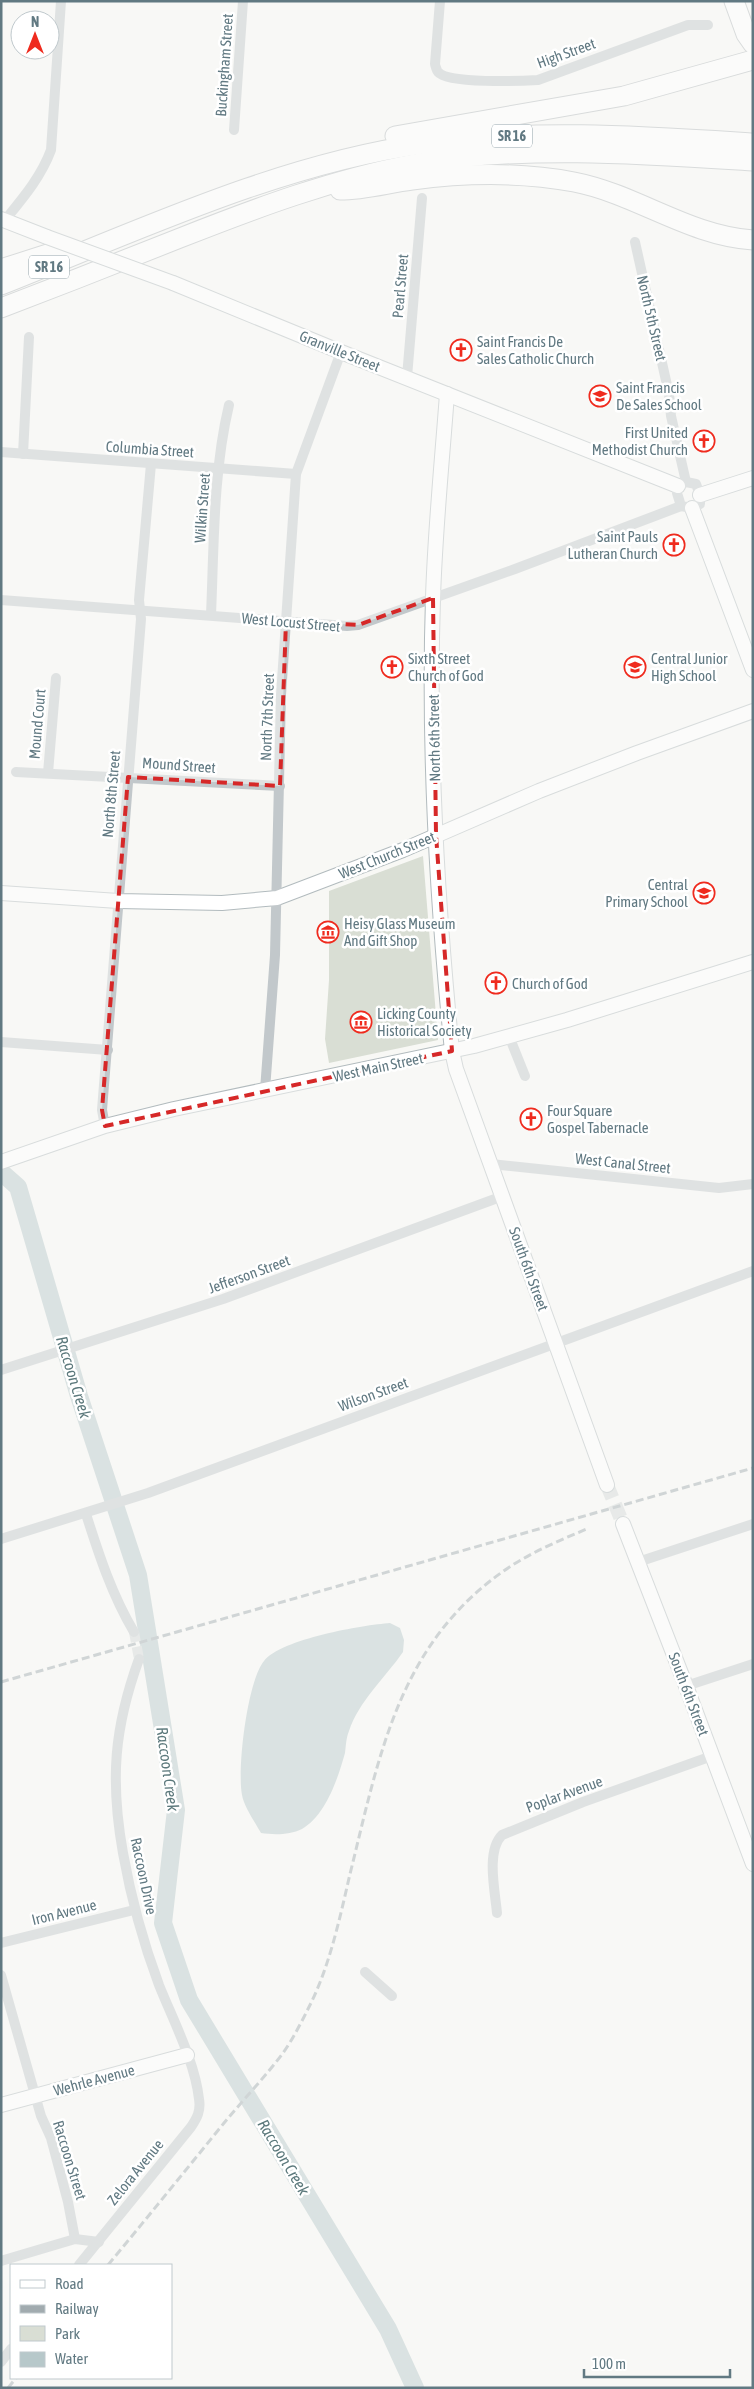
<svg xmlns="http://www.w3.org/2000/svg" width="754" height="2389" font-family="'Asap Condensed',sans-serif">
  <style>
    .green { fill: #d9ded4 }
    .water { fill: #b7c8ca }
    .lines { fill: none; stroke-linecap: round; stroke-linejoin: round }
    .river { stroke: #b7c8ca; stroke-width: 18 }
    .street-tunnel { stroke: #d2d8d8; stroke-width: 10; stroke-dasharray: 10 5; stroke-linecap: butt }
    .secondary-tunnel { stroke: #d2d8d8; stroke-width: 14; stroke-dasharray: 14 7; stroke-linecap: butt }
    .secondary-casing { stroke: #b2bbbe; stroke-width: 16 }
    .highway-casing { stroke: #b3b9bc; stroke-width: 21 }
    .street { stroke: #c2c8cb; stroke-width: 10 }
    .secondary { stroke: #fff; stroke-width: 14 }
    .highway { stroke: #fff; stroke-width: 19 }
    .rail { stroke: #a1abaf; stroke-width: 3; stroke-dasharray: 8 4; stroke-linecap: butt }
    .secondary-bridge-casing { stroke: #b2bbbe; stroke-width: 16; stroke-linecap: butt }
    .secondary-bridge { stroke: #fff; stroke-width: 14 }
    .marked { fill: none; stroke: #d62828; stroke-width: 4; stroke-dasharray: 10 6; stroke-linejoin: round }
    .labels { text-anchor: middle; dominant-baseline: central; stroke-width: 5; stroke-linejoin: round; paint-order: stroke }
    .shield { fill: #fff; stroke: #90a1a8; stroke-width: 1 }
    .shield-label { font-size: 14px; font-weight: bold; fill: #617982 }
    .street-label { font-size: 15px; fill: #617982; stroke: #fff }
    .poi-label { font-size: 15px; fill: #617982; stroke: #fff; text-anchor: start }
    .water-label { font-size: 16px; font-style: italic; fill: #5c797c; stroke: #fff }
  </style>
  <rect width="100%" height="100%" fill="#f8f8f5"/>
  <!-- green -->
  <path class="green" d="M 423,856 L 438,1040 L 329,1063 L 325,1039 L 329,980 L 329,891 Z"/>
  <!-- water -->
  <path class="water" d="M 390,1623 L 400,1628 L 404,1640 L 403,1652 C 385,1678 359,1701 349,1731 C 346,1738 346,1746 345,1753 C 338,1778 326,1815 302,1829 C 290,1835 274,1835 261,1833 C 255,1822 244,1807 242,1795 C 237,1769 247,1682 264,1661 C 281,1639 363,1625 390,1623 Z"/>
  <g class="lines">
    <!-- river -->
    <path class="river" d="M 1,1172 L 18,1187 L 79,1396 L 138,1575 L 176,1810 L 163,1923 L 189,2000 L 388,2329 L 415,2388"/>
    <!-- street-tunnel -->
    <path class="street-tunnel" d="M 134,1632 L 139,1659"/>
    <!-- secondary-tunnel -->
    <path class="secondary-tunnel" d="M 607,1485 L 623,1524"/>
    <!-- secondary casing -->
    <g class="secondary-casing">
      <g id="secondary">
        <path d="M 1,219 L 47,237"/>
        <path d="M 173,283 L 341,352 L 678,486"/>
        <path d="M 447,394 C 442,462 435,530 433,598 C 428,748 437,902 452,1051 L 456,1069 L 607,1485"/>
        <path d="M 700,495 L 753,478"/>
        <path d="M 692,508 L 753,670"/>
        <path d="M 1,893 L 118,901 L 222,903 L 277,898 L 403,850 L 539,791 L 637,753 L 753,711"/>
        <path d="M 1,1162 L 105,1126 L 174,1109 L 474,1046 L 567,1020 L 753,962"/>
        <path d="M 623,1524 L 686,1686 L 753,1864"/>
        <path d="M 1,2105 L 187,2055"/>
      </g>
    </g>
    <!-- highway casing -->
    <g class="highway-casing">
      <g id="highway">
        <path d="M 734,1 L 746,34 L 753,44"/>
        <path d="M 395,136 L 624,96 L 753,60"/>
        <path d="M 340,190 C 365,190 388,183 412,180 C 465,173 521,172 574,182 C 636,194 689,236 753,240"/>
        <path d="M 1,269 L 60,250"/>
        <path d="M 1,285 C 135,232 279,164 422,144 C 532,128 643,136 753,143"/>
        <path d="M 1,308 C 61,285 120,262 180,238 C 256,208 333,179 414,164 C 520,145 645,154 753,161"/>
      </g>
    </g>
    <!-- street -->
    <g class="street">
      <path d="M 440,1 L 435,64 C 435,65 437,71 438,72 C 448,84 521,81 538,80 L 688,25 L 708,25"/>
      <path d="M 234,130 L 243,1"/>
      <path d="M 5,220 C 23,198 41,177 51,150 L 61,1"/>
      <path d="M 635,242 L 669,394 L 671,416 L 686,482"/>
      <path d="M 407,377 L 422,198"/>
      <path d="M 1,452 L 296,474"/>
      <path d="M 23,454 L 29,337"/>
      <path d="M 686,482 L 696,484 L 700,495 L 700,504 L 692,508 L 681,506 L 677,493 L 678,486 Z"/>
      <path d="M 1,600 L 347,626 L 358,625 L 515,569 L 681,506"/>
      <path d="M 211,615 C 214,546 213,472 229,405"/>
      <path d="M 16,772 L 280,786"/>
      <path d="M 48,773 L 56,678"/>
      <path d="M 509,1036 L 525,1076"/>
      <path d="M 1,1042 L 108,1050"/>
      <path d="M 265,1090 L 275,955 L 281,695 L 296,474 L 341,352"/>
      <path d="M 105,1126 L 102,1110 L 141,619 L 139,600 L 151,464"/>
      <path d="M 491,1164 L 719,1188 L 753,1184"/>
      <path d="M 1,1370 L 223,1299 L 503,1196"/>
      <path d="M 86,1514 C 99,1555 112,1595 134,1632"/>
      <path d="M 1,1539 L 148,1493 L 753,1271"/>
      <path d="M 638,1562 L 753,1524"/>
      <path d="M 686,1686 L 753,1664"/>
      <path d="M 497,1913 C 495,1891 486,1851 502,1835 L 583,1802 L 712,1756"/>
      <path d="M 1,1943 L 134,1910"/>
      <path d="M 365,1972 L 392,1996"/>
      <path d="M 1,1975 L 41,2116 L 51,2138 L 68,2202 L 75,2239"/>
      <path d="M 1,2261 L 75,2239 L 99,2242"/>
      <path d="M 79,2265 L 191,2127 C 197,2118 201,2111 199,2099 C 195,2062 173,2020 159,1985 C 143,1942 131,1898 123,1853 C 110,1780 114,1728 139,1659"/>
      <path d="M 1,2362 L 11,2349"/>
    </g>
    <!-- secondary -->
    <use href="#secondary" class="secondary"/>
    <!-- highway -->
    <use href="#highway" class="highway"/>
    <!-- rail -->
    <g class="rail">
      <path d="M 1,1682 L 753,1468"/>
      <path d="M 108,2265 C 147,2218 185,2171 224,2123 C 243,2100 265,2077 283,2053 C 293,2039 302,2021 310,2005 C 330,1965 340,1917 350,1874 C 380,1753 399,1640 511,1566 C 536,1550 563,1539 589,1528"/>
      <path d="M 8,2388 L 16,2378"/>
    </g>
    <!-- secondary-bridge casing -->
    <g class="secondary-bridge-casing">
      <path id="secondary-bridge" d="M 47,237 L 173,283"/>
    </g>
    <!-- secondary-bridge -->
    <use href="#secondary-bridge" class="secondary-bridge"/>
  </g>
  <!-- marked area -->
  <path d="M0 0H754V2389H0ZM 433,598 L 436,835 L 452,1051 L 105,1126 L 102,1110 L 128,777 L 280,786 L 286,621 L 358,625 Z" fill="#f8f8f5" fill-opacity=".55" fill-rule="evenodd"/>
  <path class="marked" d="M 433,598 L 436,835 L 452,1051 L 105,1126 L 102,1110 L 128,777 L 280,786 L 286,621 L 358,625 Z"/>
  <!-- icons -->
  <defs>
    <g id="church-ring" transform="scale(1.125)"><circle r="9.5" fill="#fff" stroke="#ef2b1e" stroke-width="1.5"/><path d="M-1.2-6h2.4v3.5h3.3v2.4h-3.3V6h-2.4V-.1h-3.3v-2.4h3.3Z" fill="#ef2b1e"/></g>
    <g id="school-ring" transform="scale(1.125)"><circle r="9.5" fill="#fff" stroke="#ef2b1e" stroke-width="1.5"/><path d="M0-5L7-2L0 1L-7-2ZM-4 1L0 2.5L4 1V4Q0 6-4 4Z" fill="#ef2b1e"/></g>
    <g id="museum-ring" transform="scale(1.125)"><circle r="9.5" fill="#fff" stroke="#ef2b1e" stroke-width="1.5"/><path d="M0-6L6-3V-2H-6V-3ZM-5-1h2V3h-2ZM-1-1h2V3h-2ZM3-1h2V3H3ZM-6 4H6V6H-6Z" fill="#ef2b1e"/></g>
  </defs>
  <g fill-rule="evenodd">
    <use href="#church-ring" x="461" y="350"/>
    <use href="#school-ring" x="600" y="396"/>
    <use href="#church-ring" x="704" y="441"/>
    <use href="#church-ring" x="674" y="545"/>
    <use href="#church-ring" x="392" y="667"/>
    <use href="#school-ring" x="635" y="667"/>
    <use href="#school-ring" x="704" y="893"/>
    <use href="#museum-ring" x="328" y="932"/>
    <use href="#church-ring" x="496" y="983"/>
    <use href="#museum-ring" x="361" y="1022"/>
    <use href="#church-ring" x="531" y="1119"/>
  </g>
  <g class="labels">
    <!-- shield labels -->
    <g class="shield">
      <rect x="492" y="124.5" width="40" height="23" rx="4"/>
      <rect x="29" y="255.5" width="40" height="23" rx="4"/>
    </g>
    <g class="shield-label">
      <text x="512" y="136">SR 16</text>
      <text x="49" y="267">SR 16</text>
    </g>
    <!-- street labels -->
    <g class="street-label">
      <text transform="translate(566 53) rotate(-20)">High Street</text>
      <text transform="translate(224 65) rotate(-86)">Buckingham Street</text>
      <text transform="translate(400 286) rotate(-85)">Pearl Street</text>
      <text transform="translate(652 318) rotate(77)">North 5th Street</text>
      <text transform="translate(340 351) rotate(22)">Granville Street</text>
      <text transform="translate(150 449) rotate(4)">Columbia Street</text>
      <text transform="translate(202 508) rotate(-86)">Wilkin Street</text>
      <text transform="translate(291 622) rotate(5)">West Locust Street</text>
      <text transform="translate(267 717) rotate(-88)">North 7th Street</text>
      <text transform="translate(37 724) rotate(-85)">Mound Court</text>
      <text transform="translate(434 738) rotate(-91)">North 6th Street</text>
      <text transform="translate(179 765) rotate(4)">Mound Street</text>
      <text transform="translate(111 794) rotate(-85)">North 8th Street</text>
      <text transform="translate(387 855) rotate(-22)">West Church Street</text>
      <text transform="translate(378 1067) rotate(-12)">West Main Street</text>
      <text transform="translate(623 1163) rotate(6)">West Canal Street</text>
      <text transform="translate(529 1269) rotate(70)">South 6th Street</text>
      <text transform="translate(249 1274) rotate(-20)">Jefferson Street</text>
      <text transform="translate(373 1394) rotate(-20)">Wilson Street</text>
      <text transform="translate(689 1694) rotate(69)">South 6th Street</text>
      <text transform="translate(564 1794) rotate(-20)">Poplar Avenue</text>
      <text transform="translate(144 1876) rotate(78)">Raccoon Drive</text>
      <text transform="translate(64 1912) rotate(-14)">Iron Avenue</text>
      <text transform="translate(94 2080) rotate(-15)">Wehrle Avenue</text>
      <text transform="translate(70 2160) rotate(73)">Raccoon Street</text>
      <text transform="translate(135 2172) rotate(-51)">Zelora Avenue</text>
    </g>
    <!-- poi labels -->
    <g class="poi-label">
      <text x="477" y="341">Saint Francis De<tspan x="477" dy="17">Sales Catholic Church</tspan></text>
      <text x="616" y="387">Saint Francis<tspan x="616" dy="17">De Sales School</tspan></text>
      <text x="688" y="432" text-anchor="end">First United<tspan x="688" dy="17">Methodist Church</tspan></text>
      <text x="658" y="536" text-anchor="end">Saint Pauls<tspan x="658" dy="17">Lutheran Church</tspan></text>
      <text x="408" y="658">Sixth Street<tspan x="408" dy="17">Church of God</tspan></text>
      <text x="651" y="658">Central Junior<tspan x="651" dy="17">High School</tspan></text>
      <text x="688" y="884" text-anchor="end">Central<tspan x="688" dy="17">Primary School</tspan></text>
      <text x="344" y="923">Heisy Glass Museum<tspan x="344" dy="17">And Gift Shop</tspan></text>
      <text x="512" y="983">Church of God</text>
      <text x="377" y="1013">Licking County<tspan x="377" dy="17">Historical Society</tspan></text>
      <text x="547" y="1110">Four Square<tspan x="547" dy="17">Gospel Tabernacle</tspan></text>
    </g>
    <!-- water labels -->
    <g class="water-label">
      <text transform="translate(74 1377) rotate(73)">Raccoon Creek</text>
      <text transform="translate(168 1769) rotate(82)">Raccoon Creek</text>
      <text transform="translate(284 2157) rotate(59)">Raccoon Creek</text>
    </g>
  </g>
  <!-- border -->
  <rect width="754" height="2389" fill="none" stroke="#617982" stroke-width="5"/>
  <!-- legend -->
  <rect x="10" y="2264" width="162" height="115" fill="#ffffff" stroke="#c0c9cd"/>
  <rect x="20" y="2280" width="25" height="8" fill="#ffffff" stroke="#c0c9cd"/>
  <text x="55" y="2289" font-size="15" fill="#617982">Road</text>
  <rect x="20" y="2305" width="25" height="8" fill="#a1abaf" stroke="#c0c9cd"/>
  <text x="55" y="2314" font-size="15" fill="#617982">Railway</text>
  <rect x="20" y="2326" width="25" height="15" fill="#d9ded4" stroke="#c0c9cd"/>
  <text x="55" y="2339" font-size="15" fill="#617982">Park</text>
  <rect x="20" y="2352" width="25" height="15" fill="#b7c8ca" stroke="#c0c9cd"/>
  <text x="55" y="2364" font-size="15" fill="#617982">Water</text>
  <!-- north arrow -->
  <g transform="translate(35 35)"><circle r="24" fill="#ffffff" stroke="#c0c9cd"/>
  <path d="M0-4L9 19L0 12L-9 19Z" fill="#ef2b1e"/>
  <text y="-8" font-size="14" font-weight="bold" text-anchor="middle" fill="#617982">N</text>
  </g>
  <!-- scale -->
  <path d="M584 2369v8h146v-8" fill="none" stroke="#617982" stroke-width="2.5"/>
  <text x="592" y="2369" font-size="15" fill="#617982" stroke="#ffffff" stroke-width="4" paint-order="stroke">100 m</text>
</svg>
